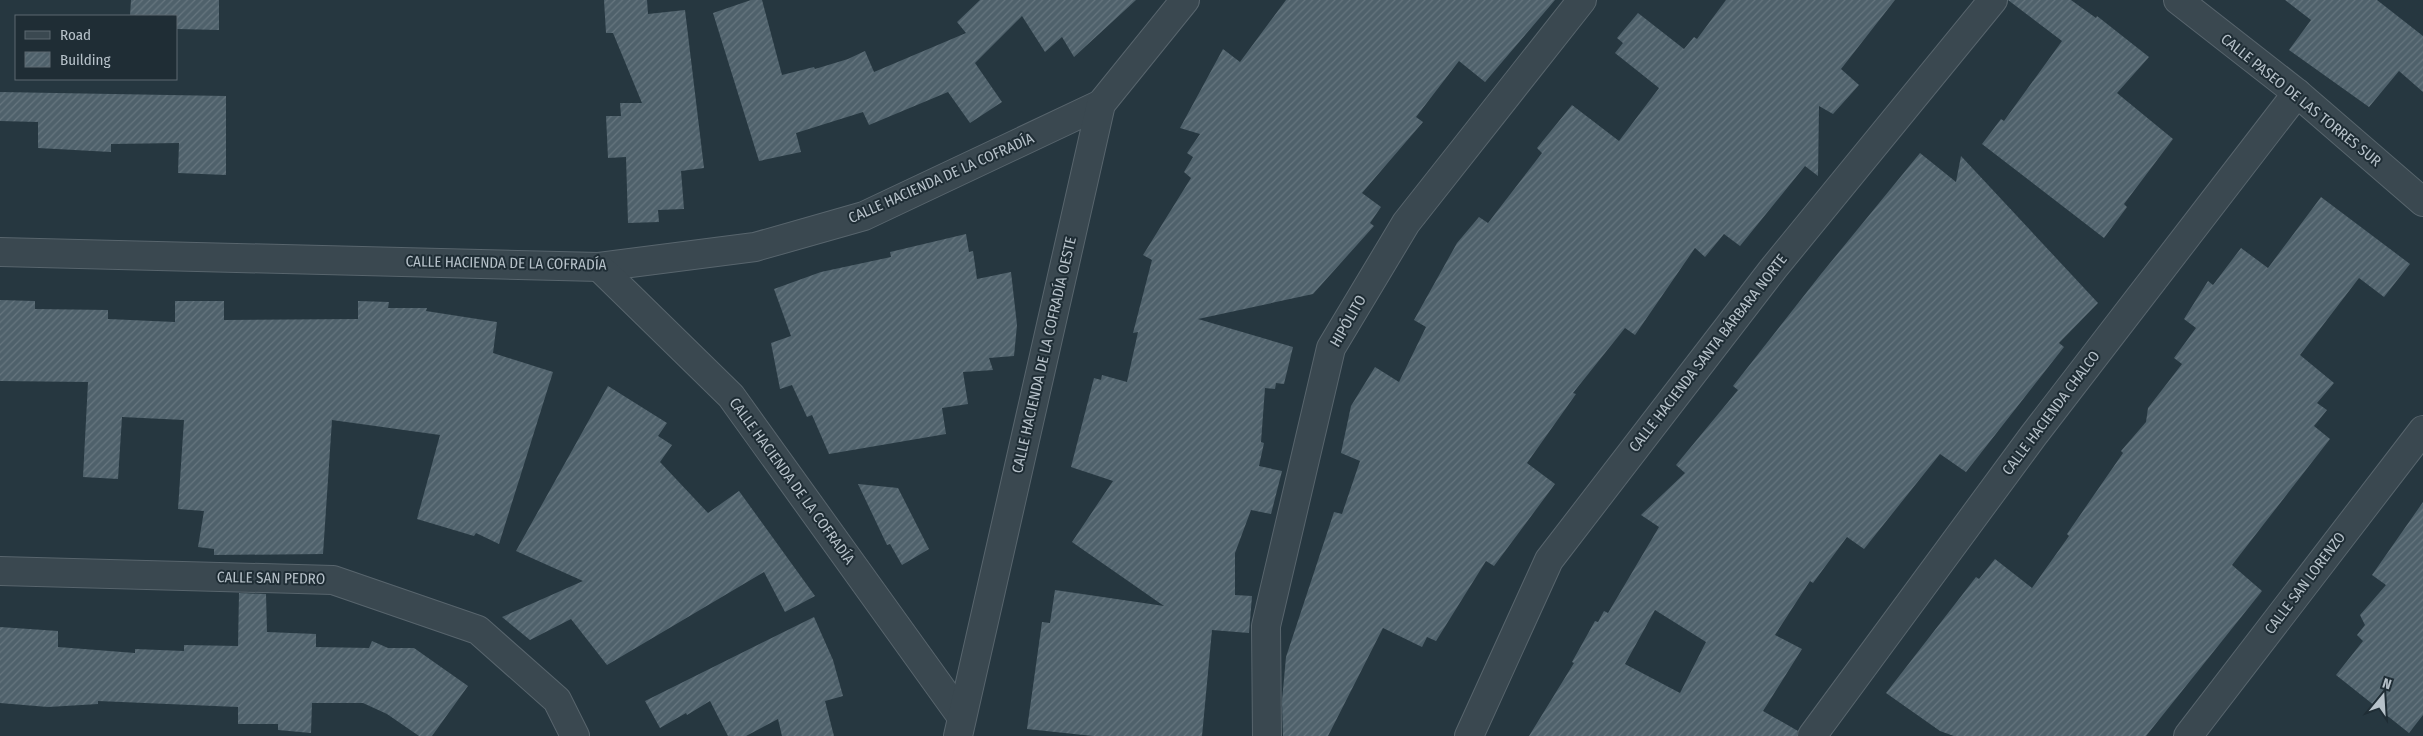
<svg xmlns="http://www.w3.org/2000/svg" width="2423" height="736" font-family="'Fira Sans Condensed',sans-serif">
  <style>
    .building { fill: url(#building-hatch); fill-rule: evenodd }
    .lines { fill: none; stroke-linecap: round; stroke-linejoin: round }
    .minor-casing { stroke: #58656d; stroke-width: 30 }
    .minor { stroke: #3a4850; stroke-width: 28 }
    .labels { text-anchor: middle; dominant-baseline: central; stroke-width: 4; stroke-linejoin: round; paint-order: stroke }
    .street-label { font-size: 15px; fill: #b7c2ca; stroke: #1f2d35 }
  </style>
  <defs>
    <pattern id="building-hatch" width="6" height="6" patternUnits="userSpaceOnUse" patternTransform="scale(1.25)"><rect width="6" height="6" fill="#4f616b"/><path d="M-1 1l2-2M0 6l6-6M5 7l2-2" fill="none" stroke="#66767f"/></pattern>
  </defs>
  <rect width="100%" height="100%" fill="#263740"/>
  <!-- building -->
  <g class="building">
    <path d="M 131,0 L 219,0 L 219,30 L 176,29 L 176,16 L 130,16 Z"/>
    <path d="M 604,0 L 647,0 L 648,14 L 685,10 L 704,168 L 681,171 L 684,209 L 658,210 L 659,222 L 628,223 L 626,157 L 608,158 L 606,116 L 621,116 L 620,103 L 642,103 L 613,33 L 606,33 Z"/>
    <path d="M 751,0 L 762,0 L 782,75 L 814,67 L 815,69 L 848,59 L 865,51 L 874,72 L 966,33 L 957,22 L 980,0 L 1136,0 L 1074,57 L 1062,37 L 1045,52 L 1022,16 L 975,63 L 1002,102 L 970,123 L 948,92 L 869,125 L 863,112 L 796,133 L 801,152 L 759,161 L 713,13 Z"/>
    <path d="M 1286,0 L 1555,0 L 1485,82 L 1459,61 L 1416,117 L 1423,122 L 1362,193 L 1381,207 L 1370,223 L 1374,226 L 1313,294 L 1198,319 L 1293,347 L 1284,384 L 1276,383 L 1275,389 L 1265,388 L 1261,442 L 1264,443 L 1259,466 L 1282,471 L 1271,514 L 1251,510 L 1235,553 L 1235,595 L 1252,596 L 1249,633 L 1212,630 L 1202,736 L 1093,736 L 1027,729 L 1042,622 L 1050,623 L 1055,590 L 1164,606 L 1072,542 L 1113,481 L 1071,467 L 1094,378 L 1101,380 L 1102,375 L 1127,382 L 1138,332 L 1133,333 L 1152,260 L 1143,255 L 1191,178 L 1184,172 L 1193,157 L 1187,153 L 1200,134 L 1180,128 L 1223,49 L 1240,62 Z"/>
    <path d="M 1726,0 L 1895,0 L 1841,69 L 1859,85 L 1833,114 L 1819,106 L 1818,176 L 1805,166 L 1740,246 L 1724,234 L 1705,257 L 1695,248 L 1635,335 L 1625,328 L 1573,393 L 1576,394 L 1527,463 L 1555,484 L 1494,566 L 1486,561 L 1436,641 L 1427,637 L 1422,647 L 1383,628 L 1328,736 L 1283,736 L 1282,701 L 1286,657 L 1334,512 L 1342,514 L 1360,461 L 1341,453 L 1351,406 L 1375,367 L 1399,382 L 1426,327 L 1414,320 L 1457,243 L 1479,217 L 1488,223 L 1542,153 L 1537,148 L 1572,105 L 1619,141 L 1659,88 L 1615,53 L 1623,43 L 1617,38 L 1638,13 L 1684,49 L 1694,37 L 1697,39 Z"/>
    <path d="M 2008,0 L 2071,0 L 2096,18 L 2097,16 L 2149,57 L 2117,93 L 2173,139 L 2124,204 L 2127,207 L 2104,238 L 1982,144 L 2001,119 L 2004,121 L 2062,41 Z"/>
    <path d="M 2285,0 L 2377,0 L 2423,36 L 2423,92 L 2399,71 L 2369,107 L 2289,50 L 2311,20 Z"/>
    <path d="M 0,92 L 226,96 L 226,175 L 178,173 L 179,143 L 111,144 L 111,152 L 38,148 L 38,115 L 38,122 L 0,121 Z"/>
    <path d="M 1920,153 L 1956,182 L 1961,156 L 2098,303 L 2059,343 L 2064,347 L 1966,472 L 1940,454 L 1864,549 L 1847,537 L 1813,583 L 1810,581 L 1775,635 L 1802,649 L 1763,711 L 1798,731 L 1797,736 L 1529,736 L 1574,663 L 1572,662 L 1595,621 L 1598,622 L 1604,611 L 1608,613 L 1659,527 L 1641,515 L 1685,473 L 1676,465 L 1738,390 L 1733,386 L 1821,274 ZM 1655,610 L 1706,642 L 1680,693 L 1625,664 Z"/>
    <path d="M 2321,197 L 2410,264 L 2384,297 L 2359,278 L 2300,355 L 2334,383 L 2317,403 L 2327,410 L 2314,426 L 2330,439 L 2232,565 L 2262,591 L 2146,736 L 1954,736 L 1940,731 L 1886,693 L 1976,577 L 1979,579 L 1995,559 L 2032,588 L 2069,536 L 2067,534 L 2123,453 L 2121,451 L 2146,422 L 2148,408 L 2182,364 L 2174,358 L 2196,328 L 2184,319 L 2208,281 L 2213,285 L 2241,248 L 2268,268 Z"/>
    <path d="M 966,234 L 969,252 L 973,251 L 977,279 L 1011,272 L 1017,325 L 1014,356 L 989,358 L 993,370 L 963,372 L 968,404 L 942,408 L 946,434 L 829,454 L 812,415 L 807,417 L 792,385 L 780,389 L 771,343 L 791,336 L 774,289 L 821,272 L 891,257 L 890,252 Z"/>
    <path d="M 0,300 L 35,301 L 35,309 L 108,310 L 108,319 L 175,322 L 175,301 L 224,301 L 224,320 L 358,319 L 358,301 L 389,302 L 388,308 L 427,308 L 426,311 L 497,322 L 493,353 L 553,372 L 499,544 L 476,533 L 474,536 L 417,519 L 440,435 L 332,420 L 323,554 L 214,555 L 214,549 L 198,547 L 204,511 L 178,509 L 184,420 L 122,417 L 118,479 L 83,477 L 88,382 L 0,381 Z"/>
    <path d="M 608,386 L 667,423 L 658,436 L 672,445 L 660,462 L 708,513 L 739,491 L 815,596 L 785,612 L 764,572 L 607,665 L 571,619 L 530,640 L 502,617 L 583,581 L 516,551 Z"/>
    <path d="M 858,484 L 898,488 L 929,549 L 902,565 L 890,544 L 887,545 Z"/>
    <path d="M 2423,502 L 2423,715 L 2409,733 L 2336,675 L 2363,641 L 2357,635 L 2365,625 L 2360,615 L 2386,585 L 2372,575 Z"/>
    <path d="M 239,593 L 266,594 L 267,632 L 316,634 L 316,647 L 369,648 L 372,641 L 388,648 L 414,648 L 468,686 L 432,736 L 419,736 L 387,714 L 363,703 L 312,703 L 311,733 L 278,730 L 278,724 L 238,724 L 238,707 L 98,701 L 98,704 L 48,707 L 0,703 L 0,627 L 58,631 L 58,647 L 135,653 L 135,649 L 184,651 L 184,645 L 238,646 Z"/>
    <path d="M 814,617 L 833,660 L 843,696 L 825,701 L 834,736 L 782,736 L 778,719 L 746,736 L 728,736 L 710,701 L 687,715 L 686,713 L 660,728 L 645,701 Z"/>
  </g>
  <g class="lines">
    <!-- minor casing -->
    <g class="minor-casing">
      <g id="minor">
        <path d="M 2178,0 L 2297,93 L 2423,202"/>
        <path d="M 0,252 L 599,267 L 755,247 L 864,216 L 1101,104"/>
        <path d="M 599,267 L 731,396 L 961,716"/>
        <path d="M 0,571 L 333,580 L 478,630 L 557,700 L 575,736"/>
        <path d="M 958,736 L 1101,104 L 1185,0"/>
        <path d="M 1267,736 L 1266,626 L 1331,348 L 1406,223 L 1582,0"/>
        <path d="M 1469,736 L 1549,560 L 1773,269 L 1993,0"/>
        <path d="M 1812,736 L 2033,436 L 2297,93"/>
        <path d="M 2188,736 L 2423,430"/>
      </g>
    </g>
    <!-- minor -->
    <use href="#minor" class="minor"/>
  </g>
  <g class="labels">
    <!-- street labels -->
    <g class="street-label">
      <text transform="translate(2301 100) rotate(39)">CALLE PASEO DE LAS TORRES SUR</text>
      <text transform="translate(941 178) rotate(-24)">CALLE HACIENDA DE LA COFRADÍA</text>
      <text transform="translate(506 263) rotate(1)">CALLE HACIENDA DE LA COFRADÍA</text>
      <text transform="translate(1348 321) rotate(-60)">HIPÓLITO</text>
      <text transform="translate(1708 353) rotate(-52)">CALLE HACIENDA SANTA BÁRBARA NORTE</text>
      <text transform="translate(1044 355) rotate(-77)">CALLE HACIENDA DE LA COFRADÍA OESTE</text>
      <text transform="translate(2051 413) rotate(-53)">CALLE HACIENDA CHALCO</text>
      <text transform="translate(792 481) rotate(54)">CALLE HACIENDA DE LA COFRADÍA</text>
      <text transform="translate(271 578) rotate(1)">CALLE SAN PEDRO</text>
      <text transform="translate(2305 583) rotate(-53)">CALLE SAN LORENZO</text>
    </g>
  </g>
  <!-- legend -->
  <rect x="15" y="15" width="162" height="65" fill="#1f2d35" stroke="#5c6971"/>
  <rect x="25" y="31" width="25" height="8" fill="#3a4850" stroke="#5c6971"/>
  <text x="60" y="40" font-size="15" fill="#b7c2ca">Road</text>
  <rect x="25" y="52" width="25" height="15" fill="url(#building-hatch)" stroke="#5c6971"/>
  <text x="60" y="65" font-size="15" fill="#b7c2ca">Building</text>
  <!-- north arrow -->
  <g transform="translate(2383 696) rotate(18)" stroke="#1f2d35" stroke-width="4" paint-order="stroke">
  <path d="M0-4L9 19L0 12L-9 19Z" fill="#b7c2ca"/>
  <text y="-8" font-size="14" font-weight="bold" text-anchor="middle" fill="#b7c2ca">N</text>
  </g>
</svg>
